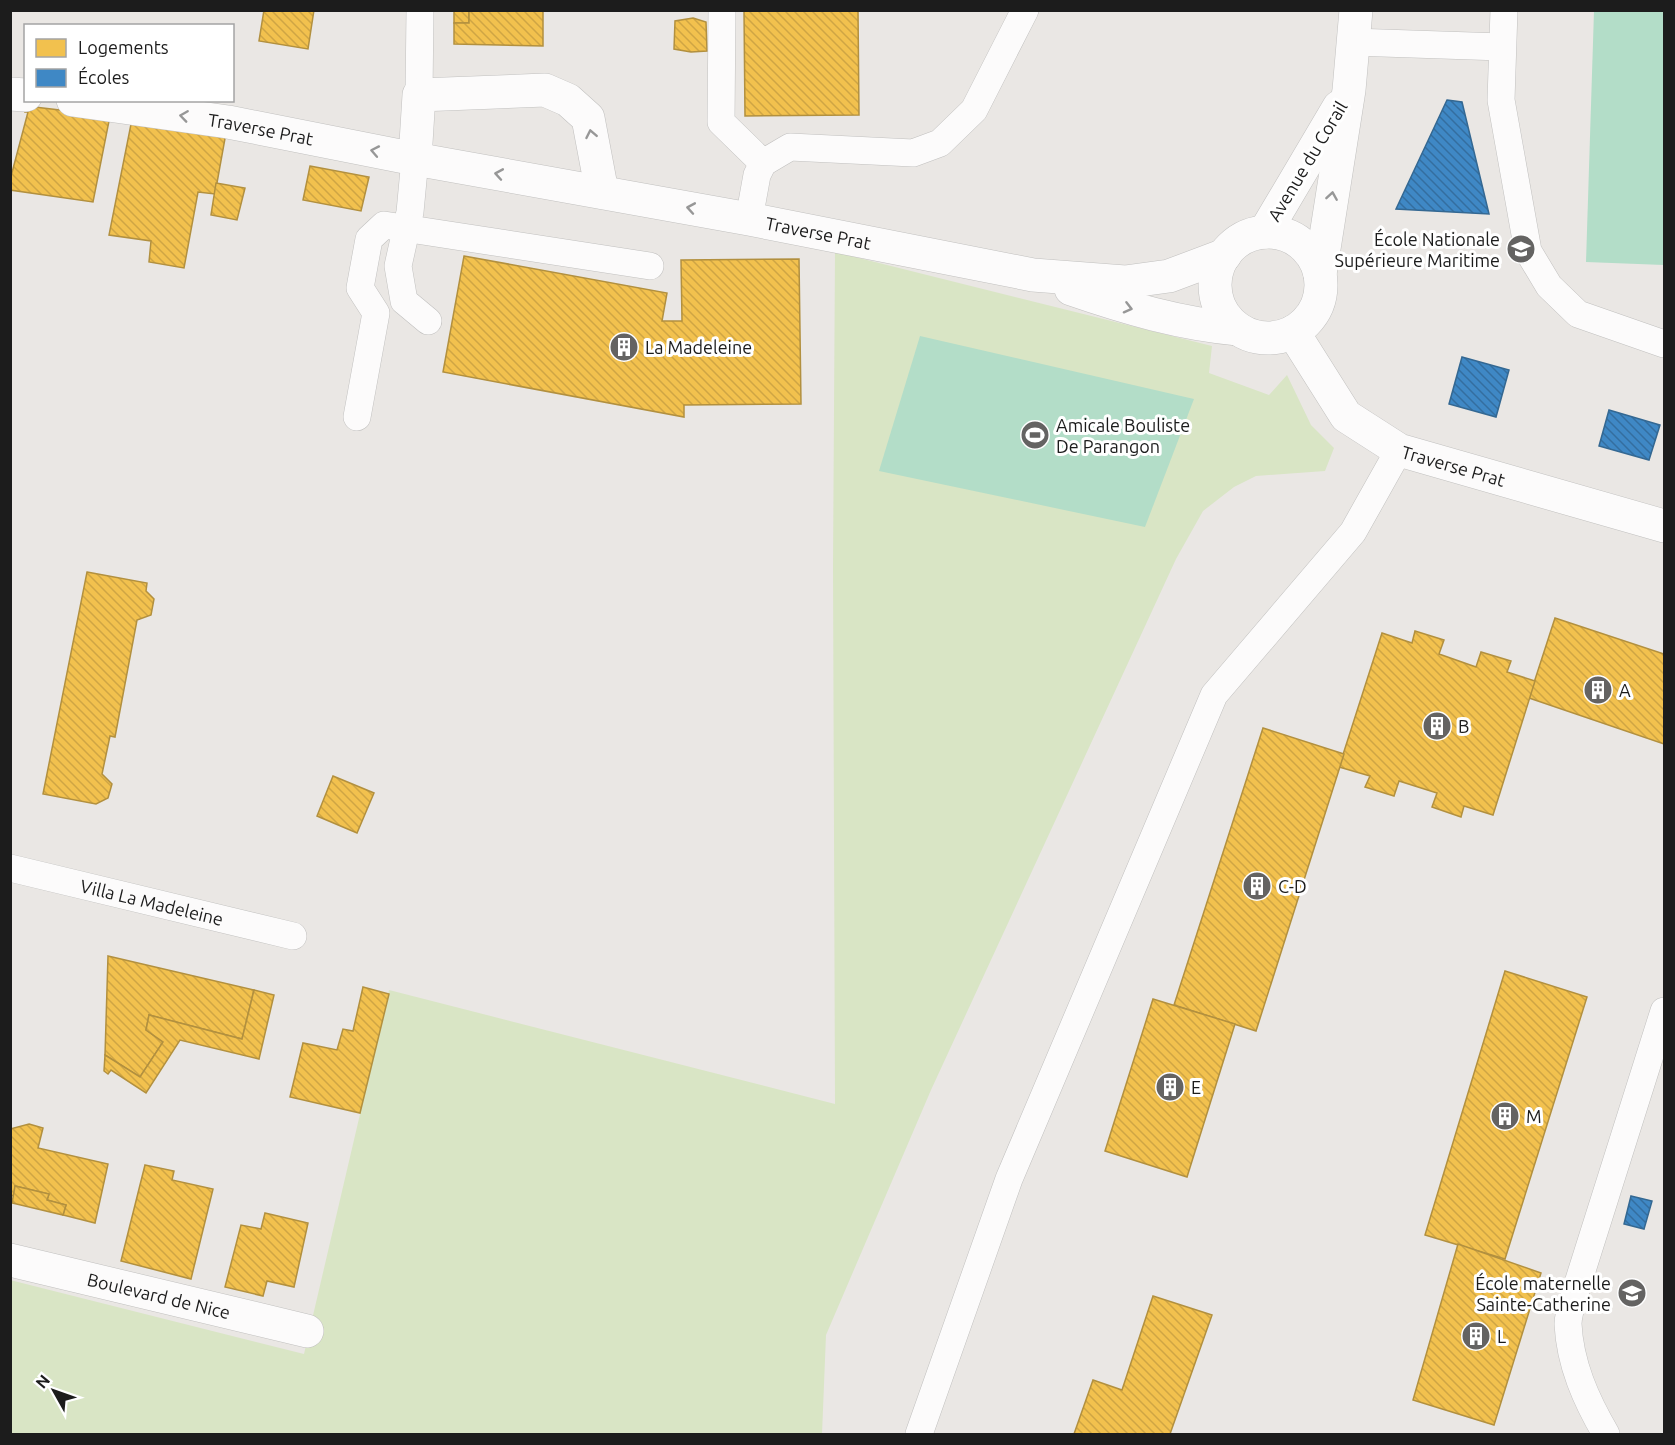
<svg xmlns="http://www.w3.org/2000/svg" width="1675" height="1445" font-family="Ubuntu,sans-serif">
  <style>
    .grass { fill: #d9e5c5 }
    .pitch { fill: #b3ddc8 }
    .homes { fill: url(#homes-back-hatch); stroke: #b2903f; stroke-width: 1.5 }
    .schools { fill: url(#schools-back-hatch); stroke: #346892; stroke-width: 1.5 }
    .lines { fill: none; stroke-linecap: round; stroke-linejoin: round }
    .service-casing { stroke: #c1c0bf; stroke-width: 28 }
    .minor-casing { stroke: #c1c0bf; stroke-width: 34 }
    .service { stroke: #fcfbfb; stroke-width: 27 }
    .minor { stroke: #fcfbfb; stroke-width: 33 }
    .oneway { stroke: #979797 }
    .labels { text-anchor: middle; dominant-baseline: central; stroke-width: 6; stroke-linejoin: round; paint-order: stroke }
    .street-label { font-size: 18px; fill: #1c1c1c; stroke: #fff }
    .poi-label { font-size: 18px; fill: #1c1c1c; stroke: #fff; text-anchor: start }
  </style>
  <defs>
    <pattern id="homes-back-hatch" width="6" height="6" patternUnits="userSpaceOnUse" patternTransform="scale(1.5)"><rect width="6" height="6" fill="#f2c14e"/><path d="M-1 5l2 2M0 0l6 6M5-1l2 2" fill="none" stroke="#cfa544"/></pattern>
    <pattern id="schools-back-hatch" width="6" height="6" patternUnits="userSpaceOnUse" patternTransform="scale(1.5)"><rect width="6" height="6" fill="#3f88c5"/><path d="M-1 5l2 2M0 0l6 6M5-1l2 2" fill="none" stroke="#346e9f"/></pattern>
  </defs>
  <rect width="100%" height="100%" fill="#eae7e4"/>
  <!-- grass -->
  <path class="grass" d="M 835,252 L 1212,346 L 1209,373 L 1269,395 L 1287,375 L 1311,425 L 1334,448 L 1325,471 L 1256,476 L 1234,487 L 1203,511 L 1176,559 L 931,1090 L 826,1335 L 822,1434 L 11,1434 L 10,1280 L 304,1354 L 389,990 L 835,1104 L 833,568 Z"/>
  <!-- pitch -->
  <g class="pitch">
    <path d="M 1594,11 L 1664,11 L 1664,265 L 1586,262 Z"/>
    <path d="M 920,336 L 1194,399 L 1145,527 L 879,471 Z"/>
  </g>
  <!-- homes -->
  <g class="homes">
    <path d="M 264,10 L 314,10 L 308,49 L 259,41 Z"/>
    <rect x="454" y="10" width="15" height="13"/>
    <path d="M 469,10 L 543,10 L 543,46 L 454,44 L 454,23 L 469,23 Z"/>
    <path d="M 744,10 L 858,10 L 859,115 L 745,116 Z"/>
    <path d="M 693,18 L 706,22 L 707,51 L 691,52 L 674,49 L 675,21 Z"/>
    <path d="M 26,106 L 110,116 L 93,202 L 10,190 L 10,180 L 28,112 L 25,112 Z"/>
    <path d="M 132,119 L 226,133 L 215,194 L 198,192 L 184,268 L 149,262 L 151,241 L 109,235 Z"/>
    <path d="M 310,166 L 369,177 L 361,211 L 303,200 Z"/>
    <path d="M 216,183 L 245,188 L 237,220 L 211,215 Z"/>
    <path d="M 464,256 L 667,293 L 662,321 L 682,321 L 681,260 L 799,259 L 801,404 L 684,405 L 684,417 L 443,372 Z"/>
    <path d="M 87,572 L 147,583 L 146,591 L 154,599 L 151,615 L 137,620 L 115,737 L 110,736 L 102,774 L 112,784 L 108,798 L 96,804 L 43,794 Z"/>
    <path d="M 1555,618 L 1664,654 L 1664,744 L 1529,698 Z"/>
    <path d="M 1415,631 L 1444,640 L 1439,654 L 1476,667 L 1481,652 L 1511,661 L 1507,672 L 1535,681 L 1493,815 L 1464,806 L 1461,817 L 1432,807 L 1437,793 L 1399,781 L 1394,796 L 1365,787 L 1370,776 L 1339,767 L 1382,633 L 1412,643 Z"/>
    <path d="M 1263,728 L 1344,754 L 1256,1031 L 1174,1005 Z"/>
    <path d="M 333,776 L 374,793 L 357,833 L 317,816 Z"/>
    <path d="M 108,956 L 254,990 L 242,1039 L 149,1015 L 146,1030 L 163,1042 L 140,1077 L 105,1055 Z"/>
    <path d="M 1505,971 L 1587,997 L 1505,1259 L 1425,1235 Z"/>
    <path d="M 363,987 L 389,994 L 360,1113 L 290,1097 L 303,1043 L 337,1050 L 343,1029 L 353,1031 Z"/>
    <path d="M 254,990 L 274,995 L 259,1059 L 180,1040 L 146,1093 L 111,1070 L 108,1074 L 104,1071 L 105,1055 L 140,1077 L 163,1042 L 146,1030 L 149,1015 L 242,1039 Z"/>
    <path d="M 1153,999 L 1235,1024 L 1187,1177 L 1105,1151 Z"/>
    <path d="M 29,1124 L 43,1128 L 38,1148 L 108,1164 L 95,1223 L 63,1215 L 66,1205 L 47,1200 L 49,1194 L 15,1186 L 14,1196 L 10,1195 L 10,1129 Z"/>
    <path d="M 145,1165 L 174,1171 L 172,1180 L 213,1189 L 191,1279 L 121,1261 Z"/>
    <path d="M 15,1186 L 49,1194 L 47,1200 L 66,1205 L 63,1215 L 12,1203 Z"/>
    <path d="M 265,1213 L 308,1223 L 294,1287 L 267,1281 L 263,1296 L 225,1287 L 241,1225 L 261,1229 Z"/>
    <path d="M 1458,1244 L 1541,1273 L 1494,1425 L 1413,1400 Z"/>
    <path d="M 1153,1296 L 1212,1315 L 1170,1434 L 1074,1434 L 1093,1380 L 1122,1390 Z"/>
  </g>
  <!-- schools -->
  <g class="schools">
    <path d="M 1447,100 L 1462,102 L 1489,214 L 1396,209 Z"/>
    <path d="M 1462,357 L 1509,370 L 1496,417 L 1449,404 Z"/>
    <path d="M 1609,410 L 1660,425 L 1649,460 L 1599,446 Z"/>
    <path d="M 1631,1196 L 1652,1201 L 1644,1229 L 1624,1224 Z"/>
  </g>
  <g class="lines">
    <!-- service casing -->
    <g class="service-casing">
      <g id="service">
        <path d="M 722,10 L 721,122 L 763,163"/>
        <path d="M 1504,10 L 1501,100 L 1528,251 L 1549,286 L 1578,314 L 1664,344"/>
        <path d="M 1352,42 L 1502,47"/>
        <path d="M 419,95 L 420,10"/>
        <path d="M 415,159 L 410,212 L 398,266 L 404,301 L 428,321"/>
        <path d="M 749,219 L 757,175 L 763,163 L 790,147 L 913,153 L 940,143 L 974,110 L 1025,10"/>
        <path d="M 357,417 L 376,313 L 360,288 L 369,239 L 384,225 L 650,266"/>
        <path id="s1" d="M 10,868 L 293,936"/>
        <path d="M 919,1434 L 1009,1179 L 1214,695 L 1353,532 L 1399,450"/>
        <path d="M 1606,1434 C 1586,1400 1570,1364 1568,1324 C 1568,1312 1575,1296 1578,1283 L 1664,1011"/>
      </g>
    </g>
    <!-- minor casing -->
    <g class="minor-casing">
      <g id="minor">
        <path d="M 10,94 L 26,95"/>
        <path id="s2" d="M 73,100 L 228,122 L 415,159 L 419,95 L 545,90 L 568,100 L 588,118 L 602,192"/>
        <path id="s3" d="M 415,159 L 749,219 L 1033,275 L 1125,282 L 1169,276 L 1225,255"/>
        <path d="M 1265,232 L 1339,107"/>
        <circle cx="1268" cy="285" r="53"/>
        <path d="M 1320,274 L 1349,90 L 1356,10"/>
        <path d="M 1071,289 C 1126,308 1181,324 1238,329"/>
        <path id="s4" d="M 1293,332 L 1346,416 L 1399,450 L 1664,526"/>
        <path id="s5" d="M 10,1260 L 307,1331"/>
      </g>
    </g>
    <!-- service -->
    <use href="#service" class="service"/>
    <!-- minor -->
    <use href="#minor" class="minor"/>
  </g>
  <!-- one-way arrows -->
  <defs><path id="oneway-chevron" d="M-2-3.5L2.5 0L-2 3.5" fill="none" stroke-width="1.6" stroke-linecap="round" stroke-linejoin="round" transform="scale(1.5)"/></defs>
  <g class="oneway">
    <use href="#oneway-chevron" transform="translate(184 116) rotate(-172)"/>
    <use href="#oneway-chevron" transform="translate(591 134) rotate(-101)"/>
    <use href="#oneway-chevron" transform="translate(375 151) rotate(-169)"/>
    <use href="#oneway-chevron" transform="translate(499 174) rotate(-170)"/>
    <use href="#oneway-chevron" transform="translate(1332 196) rotate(-81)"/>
    <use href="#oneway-chevron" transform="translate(691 208) rotate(-170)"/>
    <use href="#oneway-chevron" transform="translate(1128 308) rotate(14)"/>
  </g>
  <!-- icons -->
  <defs>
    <g id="university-disc" transform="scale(1.5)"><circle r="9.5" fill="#646362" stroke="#fff"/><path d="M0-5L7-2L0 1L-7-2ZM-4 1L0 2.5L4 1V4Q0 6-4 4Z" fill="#fff"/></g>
    <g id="building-disc" transform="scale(1.5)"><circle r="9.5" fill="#646362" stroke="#fff"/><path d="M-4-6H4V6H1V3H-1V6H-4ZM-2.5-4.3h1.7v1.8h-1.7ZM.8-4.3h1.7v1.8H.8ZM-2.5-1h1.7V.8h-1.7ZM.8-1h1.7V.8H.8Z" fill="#fff"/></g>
    <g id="stadium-disc" transform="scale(1.5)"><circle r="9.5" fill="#646362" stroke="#fff"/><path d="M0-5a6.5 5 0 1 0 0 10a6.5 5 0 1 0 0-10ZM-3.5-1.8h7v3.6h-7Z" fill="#fff"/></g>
    <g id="school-disc" transform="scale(1.5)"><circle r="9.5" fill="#646362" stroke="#fff"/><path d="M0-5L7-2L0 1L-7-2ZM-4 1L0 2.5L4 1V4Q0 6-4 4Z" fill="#fff"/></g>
  </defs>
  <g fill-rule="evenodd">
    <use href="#university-disc" x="1521" y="249"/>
    <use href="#building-disc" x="624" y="347"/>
    <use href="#stadium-disc" x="1035" y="435"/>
    <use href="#building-disc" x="1598" y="690"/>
    <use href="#building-disc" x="1437" y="726"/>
    <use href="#building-disc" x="1257" y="886"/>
    <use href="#building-disc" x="1170" y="1087"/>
    <use href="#building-disc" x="1505" y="1116"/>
    <use href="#school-disc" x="1632" y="1293"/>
    <use href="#building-disc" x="1476" y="1336"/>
  </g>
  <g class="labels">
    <!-- street labels -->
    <g class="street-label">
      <text stroke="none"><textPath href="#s2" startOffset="190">Traverse Prat</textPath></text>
      <text transform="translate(1307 161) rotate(-59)">Avenue du Corail</text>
      <text stroke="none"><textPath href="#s3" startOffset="410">Traverse Prat</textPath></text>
      <text stroke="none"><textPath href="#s4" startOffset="219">Traverse Prat</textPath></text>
      <text stroke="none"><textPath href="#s1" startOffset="146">Villa La Madeleine</textPath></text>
      <text stroke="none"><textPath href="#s5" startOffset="153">Boulevard de Nice</textPath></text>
    </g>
    <!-- poi labels -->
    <g class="poi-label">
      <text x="1500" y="239" text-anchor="end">École Nationale<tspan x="1500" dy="21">Supérieure Maritime</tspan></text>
      <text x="645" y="347">La Madeleine</text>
      <text x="1056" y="425">Amicale Bouliste<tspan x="1056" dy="21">De Parangon</tspan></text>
      <text x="1619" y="690">A</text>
      <text x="1458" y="726">B</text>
      <text x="1278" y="886">C-D</text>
      <text x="1191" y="1087">E</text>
      <text x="1526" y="1116">M</text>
      <text x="1611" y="1283" text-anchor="end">École maternelle<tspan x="1611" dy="21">Sainte-Catherine</tspan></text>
      <text x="1497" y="1336">L</text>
    </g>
  </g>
  <!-- border -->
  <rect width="1675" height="1445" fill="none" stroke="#1c1c1c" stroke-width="24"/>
  <!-- legend -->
  <rect x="24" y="24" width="210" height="78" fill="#ffffff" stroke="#a4a4a4" stroke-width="1.5"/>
  <rect x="36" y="39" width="30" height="18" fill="#f2c14e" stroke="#a4a4a4" stroke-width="1.5"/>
  <text x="78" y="54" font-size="18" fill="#1c1c1c">Logements</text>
  <rect x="36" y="69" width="30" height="18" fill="#3f88c5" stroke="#a4a4a4" stroke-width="1.5"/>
  <text x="78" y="84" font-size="18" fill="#1c1c1c">Écoles</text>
  <!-- north arrow -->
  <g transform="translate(54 1391) rotate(310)" stroke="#ffffff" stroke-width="4.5" paint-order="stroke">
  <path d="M0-4.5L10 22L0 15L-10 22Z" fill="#1c1c1c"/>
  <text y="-9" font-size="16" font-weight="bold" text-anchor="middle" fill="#1c1c1c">N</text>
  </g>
</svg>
